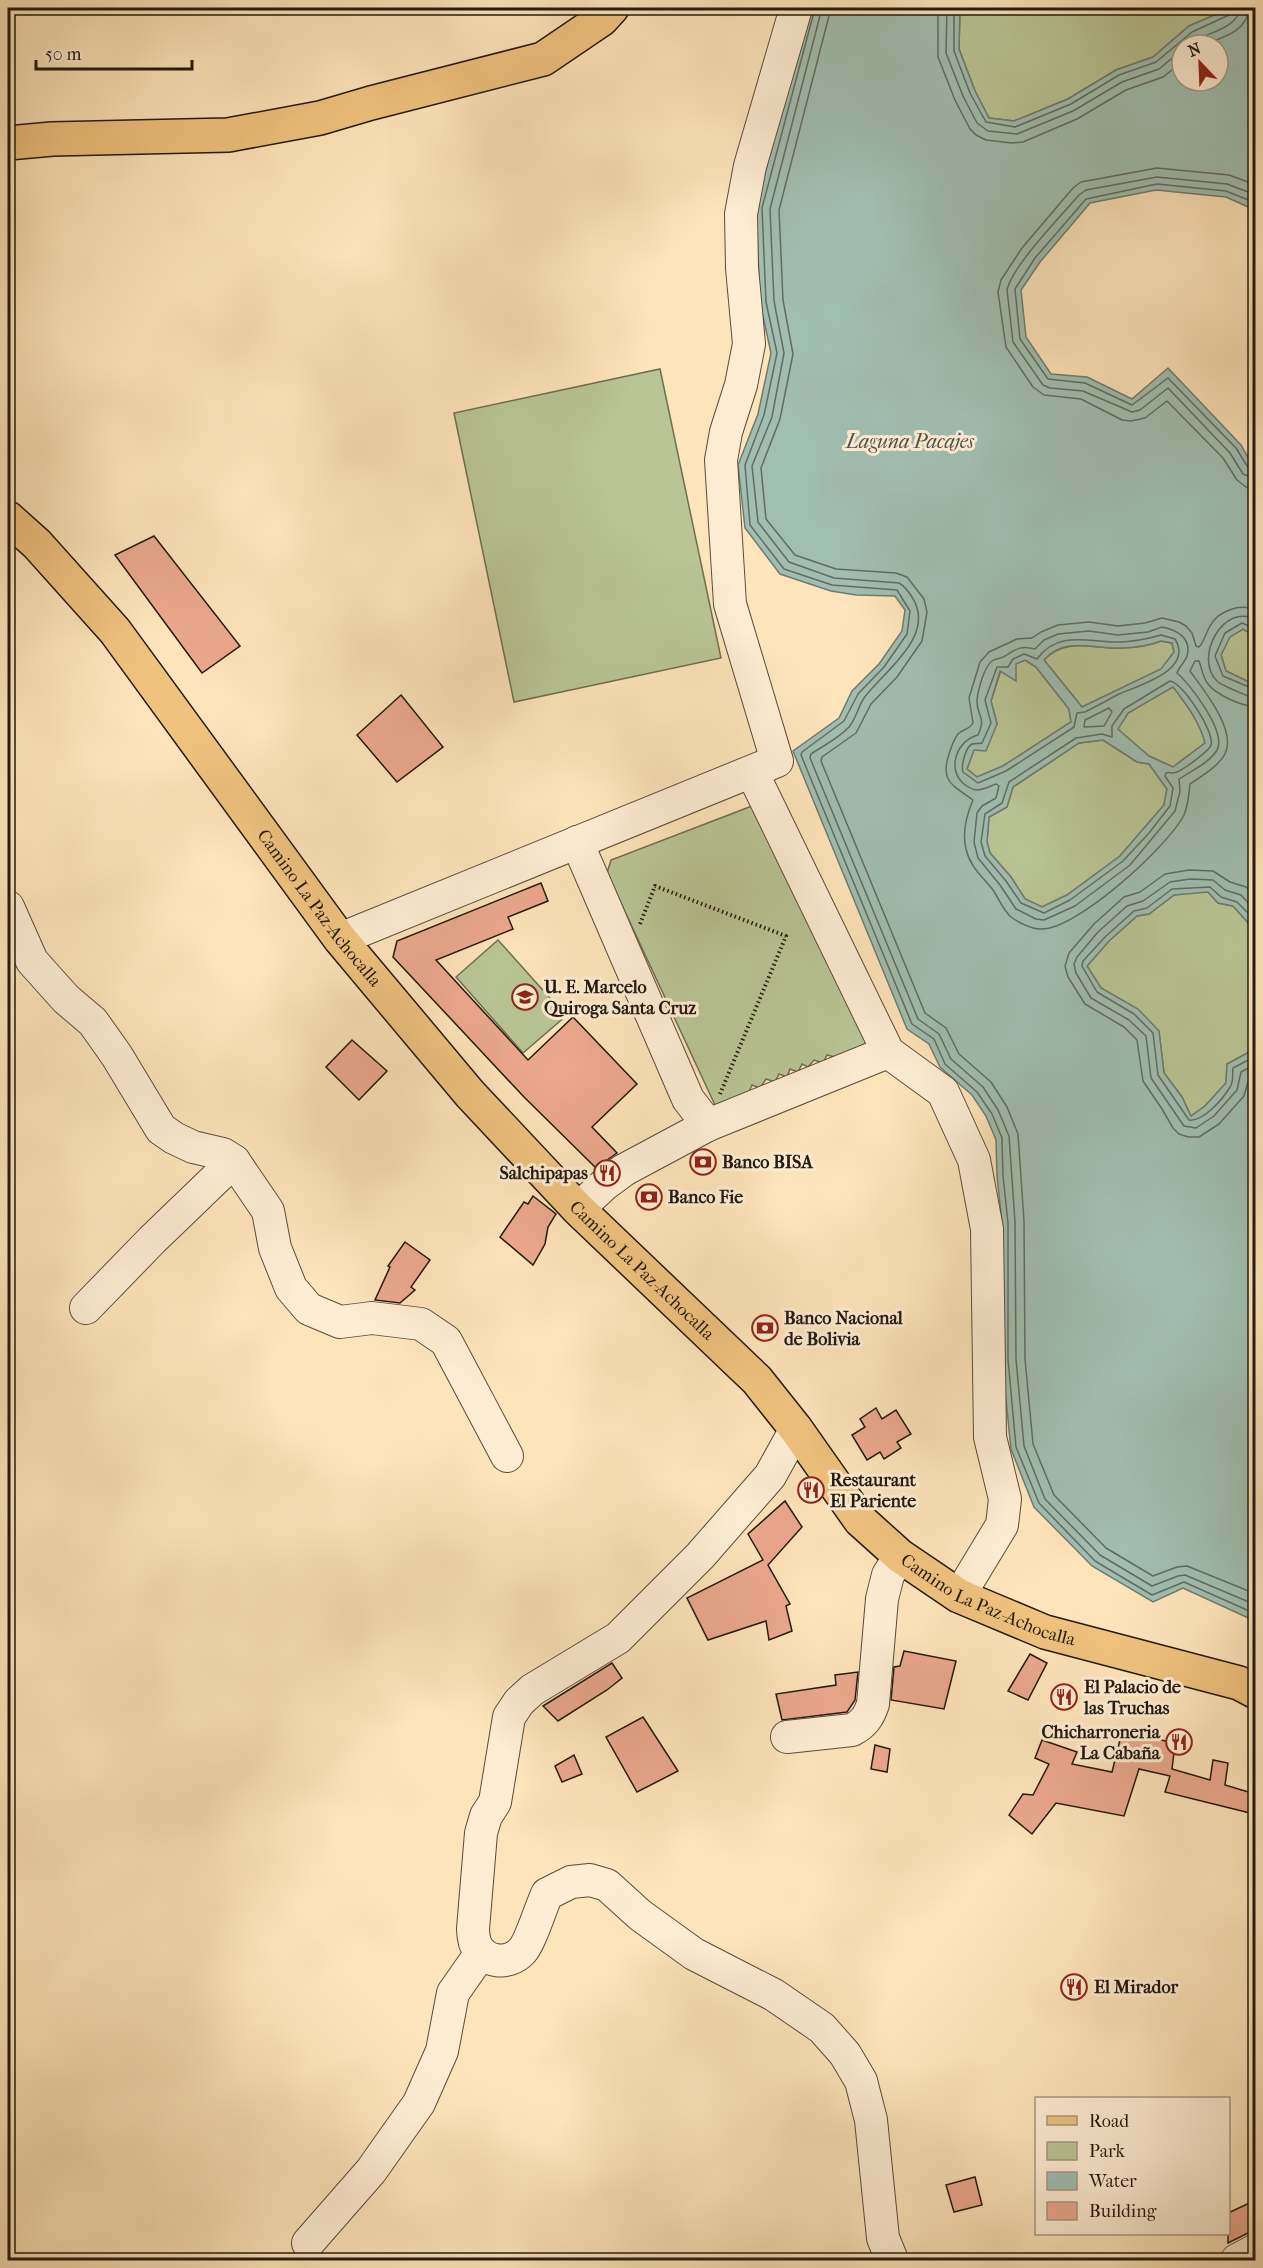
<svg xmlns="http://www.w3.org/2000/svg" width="1263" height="2268" font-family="'IM FELL French Canon',serif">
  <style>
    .green { fill: #b9c595; stroke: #6e6f52; stroke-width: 1.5 }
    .water { fill: #a0beb1; stroke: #6e7c70; stroke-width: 1.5; fill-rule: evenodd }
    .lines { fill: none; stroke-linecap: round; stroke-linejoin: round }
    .shore { stroke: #626c60; stroke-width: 1.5 }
    .building { fill: #eba88e; stroke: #23190f; stroke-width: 1.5 }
    .minor-casing { stroke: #5a4c3a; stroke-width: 34 }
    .major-casing { stroke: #23190f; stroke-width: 36 }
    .path { stroke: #23190f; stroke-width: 4; stroke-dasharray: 1.5 3; stroke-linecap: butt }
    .minor { stroke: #feedd3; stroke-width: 32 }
    .major { stroke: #efc27e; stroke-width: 33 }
    .labels { text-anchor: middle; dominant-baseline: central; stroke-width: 6; stroke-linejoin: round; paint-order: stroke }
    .street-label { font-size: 18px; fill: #23190f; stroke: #feedd3 }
    .poi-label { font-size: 18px; font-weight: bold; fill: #23190f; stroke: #feedd3; text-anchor: start }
    .water-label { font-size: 20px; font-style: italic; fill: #4f5348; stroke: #feedd3 }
  </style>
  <rect width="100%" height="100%" fill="#fee4bb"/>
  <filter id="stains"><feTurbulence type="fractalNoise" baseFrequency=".00333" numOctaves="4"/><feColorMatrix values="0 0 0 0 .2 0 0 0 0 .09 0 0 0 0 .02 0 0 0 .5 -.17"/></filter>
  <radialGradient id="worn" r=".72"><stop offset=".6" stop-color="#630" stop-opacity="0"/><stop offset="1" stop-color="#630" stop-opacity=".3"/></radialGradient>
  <!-- green -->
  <g class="green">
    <path d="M 960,8 L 1231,8 L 1189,26 L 1153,57 L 1116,70 L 1068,99 L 1014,121 L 989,118 L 975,91 L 959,49 Z"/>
    <path d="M 660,369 L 721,658 L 514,702 L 454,413 Z"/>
    <path d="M 1243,629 L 1255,636 L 1255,685 L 1226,671 L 1221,655 L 1230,636 Z"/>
    <path d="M 1161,641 L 1172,643 L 1174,652 L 1162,669 L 1082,707 L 1044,660 C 1066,637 1092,649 1119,648 C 1133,648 1148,646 1161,641 Z"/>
    <path d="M 1025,660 L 1036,667 L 1069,709 L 1071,722 L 1003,766 L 977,777 L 967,769 L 974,749 L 997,724 L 991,701 L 1001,670 Z"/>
    <path d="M 1173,686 C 1186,704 1200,722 1205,743 L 1173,767 L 1149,756 L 1117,729 L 1128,713 Z"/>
    <path d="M 1103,740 L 1137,762 L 1149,764 L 1167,789 L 1164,805 L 1120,856 L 1067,895 L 1042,907 L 1025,899 L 1011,877 L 990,853 L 987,842 L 989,817 L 1007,807 L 1013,787 L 1079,743 Z"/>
    <path d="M 765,801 L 871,1051 L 850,1061 L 827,1055 L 823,1063 L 814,1060 L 808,1067 L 802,1064 L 798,1072 L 790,1069 L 787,1077 L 779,1074 L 775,1082 L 766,1079 L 760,1088 L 752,1085 L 744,1103 L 715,1105 L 607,873 L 611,860 Z"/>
    <path d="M 1191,892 L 1208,892 L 1218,903 L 1233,906 L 1250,925 L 1255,928 L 1255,1049 L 1227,1064 L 1226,1083 L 1205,1106 L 1191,1116 L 1182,1097 L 1164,1073 L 1159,1031 L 1137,1009 L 1101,988 L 1087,966 L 1109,941 L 1137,916 L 1149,914 L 1174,895 Z"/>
    <path d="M 498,940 L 566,1016 L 523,1053 L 456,977 Z"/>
  </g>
  <!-- water -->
  <path class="water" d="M 809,8 L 960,8 L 959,49 L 975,91 L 989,118 L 1014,121 L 1068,99 L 1116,70 L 1153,57 L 1189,26 L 1231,8 L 1255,8 L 1255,210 L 1226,197 L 1156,190 L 1090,203 L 1040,262 L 1021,290 L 1026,337 L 1051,374 L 1087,377 L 1132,399 L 1168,368 L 1241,445 L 1255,470 L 1255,636 L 1243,629 L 1230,637 L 1221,655 L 1226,671 L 1255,685 L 1255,928 L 1250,925 L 1233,906 L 1218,903 L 1208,892 L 1174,895 L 1149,914 L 1137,916 L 1109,941 L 1087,966 L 1101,988 L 1138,1009 L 1159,1031 L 1164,1073 L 1182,1097 L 1191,1116 L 1205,1106 L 1226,1083 L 1227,1064 L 1255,1049 L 1255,1621 L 1183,1588 L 1153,1602 L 1092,1566 L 1034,1507 L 1011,1449 L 1002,1360 L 1002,1223 L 997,1176 L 996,1140 L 986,1116 L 972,1095 L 940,1067 L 929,1044 L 907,1029 L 793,751 L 839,718 L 852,691 L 879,664 L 902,631 L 905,610 L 895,596 L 856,595 L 831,591 L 780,574 L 745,528 L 738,465 L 758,414 L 771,353 L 760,303 L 756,207 ZM 1182,45 L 1218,45 L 1218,81 L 1182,81 ZM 1161,641 L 1172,643 L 1174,652 L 1161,669 L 1082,707 L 1044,660 C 1065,636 1093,649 1119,648 C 1133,648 1148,646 1161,641 ZM 1025,660 L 1036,667 L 1069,709 L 1071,722 L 1003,766 L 977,777 L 967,769 L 974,750 L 986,751 L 997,724 L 991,701 L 1000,671 L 1016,681 L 1016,664 ZM 1173,687 C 1186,704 1200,722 1205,743 L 1173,767 L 1149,756 L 1118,729 L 1128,713 ZM 1103,740 L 1137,762 L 1149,764 L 1167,789 L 1164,805 L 1120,856 L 1067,895 L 1042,907 L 1025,899 L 1011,877 L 990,853 L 987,842 L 989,817 L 1007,807 L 1013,787 L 1079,743 Z"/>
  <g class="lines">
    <!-- shore -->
    <g class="shore">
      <path d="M 815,8 L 762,208 L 766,302 L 777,353 L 764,415 L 745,465 L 750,525 L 784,569 L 832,585 L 897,590 L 910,611 L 907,634 L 884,667 L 858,694 L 844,721 L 802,752 L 801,755 L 912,1024 L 934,1039 L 945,1064 L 977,1092 L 992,1114 L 1002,1138 L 1003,1176 L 1008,1223 L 1008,1359 L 1016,1447 L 1039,1503 L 1095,1561 L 1152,1595 L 1184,1582 L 1256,1614"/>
      <path d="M 822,8 L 770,209 L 774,301 L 784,353 L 772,417 L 752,466 L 758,522 L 789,562 L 834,578 L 899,583 C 905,586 908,591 912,597 C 937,636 884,671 864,698 C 858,707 856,719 849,727 C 839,738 823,746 811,754 L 810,758 L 918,1019 L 939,1034 L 951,1059 L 983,1087 L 998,1110 L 1009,1136 L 1015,1222 L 1016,1359 L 1024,1446 L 1045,1499 L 1100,1555 L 1152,1586 L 1178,1576 L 1185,1575 L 1256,1605"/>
      <path d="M 831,8 L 779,210 L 783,300 L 793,354 L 780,419 L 761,468 L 766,519 L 795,555 L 836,569 L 896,573 L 907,577 L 924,599 L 927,612 L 922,641 L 897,677 L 871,704 L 856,733 L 822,757 L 821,761 L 925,1013 L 946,1028 L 959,1054 L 991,1082 L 1007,1107 L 1018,1134 L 1024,1221 L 1025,1359 L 1033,1444 L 1054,1495 L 1106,1548 L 1153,1576 L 1177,1567 L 1187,1566 L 1256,1594"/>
      <path d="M 938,8 L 938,57 L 955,100 L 970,129 L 976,135 L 986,140 L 1012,143 L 1023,142 L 1077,119 L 1126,90 L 1163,77 L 1182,62"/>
      <path d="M 947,8 L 946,53 L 963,96 L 977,123 L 988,131 L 1017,134 L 1073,111 L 1122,82 L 1159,69 L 1182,50"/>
      <path d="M 954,8 L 954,51 L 970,93 L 986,122 L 1015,127 L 1071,104 L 1119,75 L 1156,62 L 1192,32 L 1229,15 L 1232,8"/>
      <path d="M 1188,45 C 1202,33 1238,30 1240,8"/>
      <path d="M 1203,45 C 1222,38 1248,31 1249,8"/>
      <path d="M 1256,185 L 1229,175 L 1157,168 L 1081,182 L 1073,188 L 1022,248 L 1001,280 L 998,292 L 1006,347 L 1033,387 L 1044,395 L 1081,399 L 1122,420 L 1131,421 L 1145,418 L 1167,401 L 1223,458 L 1237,480 L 1246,487 L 1256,488"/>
      <path d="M 1256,195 L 1227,184 L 1157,177 L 1086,190 L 1079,195 C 1062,215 1012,266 1007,290 L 1013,342 L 1043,385 L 1050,388 L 1083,391 L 1132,412 L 1140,410 L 1168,388 L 1230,453 L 1243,474 L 1256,479"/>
      <path d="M 1256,203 L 1226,191 L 1157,184 L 1086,199 L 1035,258 L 1015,289 L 1020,339 L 1048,379 L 1085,383 L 1132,405 L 1168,378 L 1236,448 L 1249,469 L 1256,471"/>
      <path d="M 1256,610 C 1240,603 1218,611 1210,626 C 1206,633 1204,642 1199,647 L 1196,646 L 1192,633 L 1186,626 L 1179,622 L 1162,618 L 1145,623 L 1118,626 L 1089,622 L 1058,625 L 1041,632 L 1032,638 L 1017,639 L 989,652 L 980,662 L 969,698 L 973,723 C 970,729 963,729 958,734 C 954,739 952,745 950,751 C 939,781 952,785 973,800 C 967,814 962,833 966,849 C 970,867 982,876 993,890 C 999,899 1003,910 1011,917 C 1018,922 1031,929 1040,929 C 1075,932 1169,845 1184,815 C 1188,806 1189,793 1190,784 C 1201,776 1218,767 1225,754 C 1237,730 1203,689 1190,671 L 1195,661 L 1199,661 C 1202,669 1203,678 1208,684 C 1216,695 1242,706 1256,707"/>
      <path d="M 1256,620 C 1224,601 1193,658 1217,681 C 1221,685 1228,687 1234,690 C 1241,693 1248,697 1256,698"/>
      <path d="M 1162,627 C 1177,630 1192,638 1187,656 C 1185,662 1179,667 1177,673 C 1190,684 1227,732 1217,750 C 1209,763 1191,771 1179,779 L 1180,791 L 1175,811 L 1130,865 L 1075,906 L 1044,920 L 1036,919 L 1016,909 L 1000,885 L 978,858 L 974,842 L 977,813 L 982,806 L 996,798 L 999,786 L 996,784 C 990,786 983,790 977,790 C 972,790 968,787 964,784 C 946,769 957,740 978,735 C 987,716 976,716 977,700 C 978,690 984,667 992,661 C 996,658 1001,659 1005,656 C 1016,649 1021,645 1035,649 L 1044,640 L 1058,634 L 1089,631 L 1118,635 L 1148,632 Z"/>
      <path d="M 1256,629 L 1242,623 L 1225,633 L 1215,656 L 1223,676 L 1256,690"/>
      <path d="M 1161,635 L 1175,639 C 1194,670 1140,685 1119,694 C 1108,700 1097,706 1085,712 L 1077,713 L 1074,727 L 1006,771 L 978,783 L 963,772 C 961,766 965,748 972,744 C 975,743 979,744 982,743 L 991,723 L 985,700 L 997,667 L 1008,667 L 1013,659 L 1024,654 L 1037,659 C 1059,629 1090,643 1119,642 C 1134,642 1147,639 1161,635 Z"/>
      <path d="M 1170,681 C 1182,682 1215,732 1211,745 C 1209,751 1181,772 1174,773 C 1171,773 1168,772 1166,773 L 1165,776 L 1173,788 L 1170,806 L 1149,833 L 1123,861 L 1070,900 L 1044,913 L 1021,903 L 1006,881 L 985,856 L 981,842 L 985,814 L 1002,803 L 1009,782 L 1076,738 L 1102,734 L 1112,737 L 1112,726 L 1124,709 Z"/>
      <path d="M 1109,708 L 1112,712 L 1104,726 L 1084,727 L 1085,720 Z"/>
      <path d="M 1256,897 L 1246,887 L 1230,882 L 1213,871 L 1189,870 L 1165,874 L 1140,892 L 1124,897 L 1094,924 L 1069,953 L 1065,966 L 1068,977 L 1085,1004 L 1124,1027 L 1137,1040 L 1143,1081 L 1162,1109 L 1173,1128 L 1179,1134 L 1188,1137 L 1199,1137 L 1219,1124 L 1244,1096 L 1249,1078 L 1256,1075"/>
      <path d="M 1256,911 L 1241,895 L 1225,890 L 1213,880 L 1190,879 L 1170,882 L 1143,901 L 1127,906 L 1098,932 L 1077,957 L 1074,964 L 1076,973 L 1091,998 L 1129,1020 L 1146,1036 L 1151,1078 L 1184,1126 L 1196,1128 L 1214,1116 L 1237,1090 L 1241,1072 L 1256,1064"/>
      <path d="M 1256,921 L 1237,902 L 1221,897 L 1210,887 L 1172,889 L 1147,908 L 1134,911 L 1105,937 L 1083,961 L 1082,966 L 1097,992 L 1134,1014 L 1153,1033 L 1158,1075 L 1189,1120 C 1203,1122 1223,1099 1230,1087 C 1234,1082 1232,1074 1233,1068 L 1256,1056"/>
    </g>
  </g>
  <!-- building -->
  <g class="building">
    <path d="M 154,536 L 240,646 L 202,673 L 115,555 Z"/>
    <path d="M 401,695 L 443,747 L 397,782 L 357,735 Z"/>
    <path d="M 541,883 L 548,901 L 508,917 L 513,929 L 436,960 L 528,1060 L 573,1017 L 637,1084 L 592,1127 L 617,1153 L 596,1168 L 524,1097 L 393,957 L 397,941 Z"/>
    <path d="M 352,1040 L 387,1071 L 359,1100 L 326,1067 Z"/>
    <path d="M 533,1196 L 556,1214 L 548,1227 L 545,1244 L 533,1265 L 500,1237 L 524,1202 L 528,1204 Z"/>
    <path d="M 405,1242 L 430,1260 L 411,1287 L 415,1290 L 400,1303 L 375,1300 L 390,1267 L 388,1266 Z"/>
    <path d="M 876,1408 L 882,1419 L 896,1410 L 911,1434 L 897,1442 L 901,1448 L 884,1459 L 880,1452 L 867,1460 L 852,1435 L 865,1427 L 860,1419 Z"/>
    <path d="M 785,1501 L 802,1527 L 768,1565 L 790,1604 L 786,1606 L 792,1631 L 769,1640 L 766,1621 L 708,1640 L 687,1598 L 763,1560 L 748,1534 Z"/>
    <path d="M 904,1651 L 956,1661 L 944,1709 L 891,1700 L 894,1667 L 900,1666 Z"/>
    <path d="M 1030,1654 L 1047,1663 L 1028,1700 L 1008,1691 Z"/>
    <path d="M 612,1663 L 622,1678 L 607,1690 L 558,1721 L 543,1706 Z"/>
    <path d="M 858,1672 L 855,1700 L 847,1712 L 782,1720 L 776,1694 L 836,1685 L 835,1675 Z"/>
    <path d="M 643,1717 L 678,1771 L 637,1792 L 606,1737 Z"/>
    <path d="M 1123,1728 L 1175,1744 L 1172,1769 L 1210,1780 L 1213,1760 L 1228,1763 L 1225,1785 L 1252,1793 L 1250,1813 L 1165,1792 L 1170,1776 L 1139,1769 L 1124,1816 L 1056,1803 L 1032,1834 L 1009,1815 L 1023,1794 L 1033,1795 L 1049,1764 L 1035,1758 L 1042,1740 L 1077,1752 L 1072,1764 L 1112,1772 Z"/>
    <path d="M 875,1745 L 890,1749 L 887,1772 L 871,1769 Z"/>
    <path d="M 574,1755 L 582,1774 L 562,1782 L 555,1766 Z"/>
    <path d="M 975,2177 L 982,2205 L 954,2212 L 946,2185 Z"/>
    <path d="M 1256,2200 L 1256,2229 L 1228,2243 L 1228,2213 Z"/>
  </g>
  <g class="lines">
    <!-- minor casing -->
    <g class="minor-casing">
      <g id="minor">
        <path d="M 752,772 L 888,1052 L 943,1092 L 974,1160 L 987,1229 L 990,1437 L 1005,1499 L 1002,1525 L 959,1596"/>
        <path d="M 577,842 L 688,1099 L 708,1125"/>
        <path d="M 8,907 L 32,961 L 66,999 L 93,1022 L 117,1056 L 161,1129 L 174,1138 L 193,1147 L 223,1154 L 234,1161 L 268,1211 L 275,1248 L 291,1288 L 309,1309 L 340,1322 L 372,1318 L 421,1324 L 446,1341 L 507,1456"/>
        <path d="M 340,939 L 777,761 L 730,604 L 721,460 L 726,432 L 741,385 L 749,344 L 742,268 L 741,214 L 750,166 L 796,8"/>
        <path d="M 578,1209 L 605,1184 L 624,1170 L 708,1125 L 888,1052"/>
        <path d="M 86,1308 L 152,1240 L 234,1161"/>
        <path d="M 796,1429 L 770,1476 L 700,1556 L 618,1638 L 532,1690 L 519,1702 L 509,1717 L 495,1802 L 486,1816 L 481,1833 L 473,1929 C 473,1933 474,1939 475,1943 C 483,1963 508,1966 522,1951 C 530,1943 541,1907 547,1894 L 571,1882 L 590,1880 L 607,1885 L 640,1915 L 694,1954 L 774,1995 L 822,2028 L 845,2054 L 861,2081 L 871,2120 L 883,2238 L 892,2260"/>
        <path d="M 787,1737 L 852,1730 C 864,1724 869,1716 873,1704 L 882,1599 L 888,1575 L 900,1556"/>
        <path d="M 308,2243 L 371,2171 L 419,2103 L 442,2051 L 453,1993 L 481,1953"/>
        <path d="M 1237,2260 L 1256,2250"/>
      </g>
    </g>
    <!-- major casing -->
    <g class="major-casing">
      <g id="major">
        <path d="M 8,143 L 52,139 L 228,135 L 320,118 L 371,103 L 543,59 L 602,19 L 612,8"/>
        <path id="s1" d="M 8,518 L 37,544 L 115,631 L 340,939 L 470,1094 L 578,1209 L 757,1380 L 796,1429 L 860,1520 L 900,1556 L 959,1596 L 1045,1632 L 1239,1683 L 1256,1692"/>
      </g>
    </g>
    <!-- path -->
    <path class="path" d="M 640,924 L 655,886 L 786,936 L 720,1094"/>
    <!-- minor -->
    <use href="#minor" class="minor"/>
    <!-- major -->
    <use href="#major" class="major"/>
  </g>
  <!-- icons -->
  <defs>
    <g id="school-ring" transform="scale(1.35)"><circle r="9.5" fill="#feedd3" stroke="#8f2418" stroke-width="1.5"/><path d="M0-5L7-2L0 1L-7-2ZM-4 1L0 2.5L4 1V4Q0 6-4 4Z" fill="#8f2418"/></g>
    <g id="bank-ring" transform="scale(1.35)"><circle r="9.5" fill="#feedd3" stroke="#8f2418" stroke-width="1.5"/><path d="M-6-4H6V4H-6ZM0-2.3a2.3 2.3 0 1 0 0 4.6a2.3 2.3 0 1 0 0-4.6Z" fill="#8f2418"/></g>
    <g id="restaurant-ring" transform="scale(1.35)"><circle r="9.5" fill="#feedd3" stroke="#8f2418" stroke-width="1.5"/><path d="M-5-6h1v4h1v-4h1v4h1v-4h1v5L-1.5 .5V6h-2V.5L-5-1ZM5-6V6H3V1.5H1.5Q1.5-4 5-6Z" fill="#8f2418"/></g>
  </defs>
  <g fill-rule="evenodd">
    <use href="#school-ring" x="525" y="997"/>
    <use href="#bank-ring" x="703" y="1162"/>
    <use href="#restaurant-ring" x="607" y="1173"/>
    <use href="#bank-ring" x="649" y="1197"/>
    <use href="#bank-ring" x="765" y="1328"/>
    <use href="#restaurant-ring" x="811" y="1490"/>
    <use href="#restaurant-ring" x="1064" y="1697"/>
    <use href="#restaurant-ring" x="1179" y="1742"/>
    <use href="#restaurant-ring" x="1074" y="1987"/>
  </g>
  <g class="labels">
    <!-- street labels -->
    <g class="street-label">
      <text stroke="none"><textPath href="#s1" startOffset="500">Camino La Paz-Achocalla</textPath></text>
      <text stroke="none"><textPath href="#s1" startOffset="986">Camino La Paz-Achocalla</textPath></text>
      <text stroke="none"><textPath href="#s1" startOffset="1472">Camino La Paz-Achocalla</textPath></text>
    </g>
    <!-- poi labels -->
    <g class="poi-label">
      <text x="544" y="987">U. E. Marcelo<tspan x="544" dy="21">Quiroga Santa Cruz</tspan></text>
      <text x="722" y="1162">Banco BISA</text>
      <text x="588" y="1173" text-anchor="end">Salchipapas</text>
      <text x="668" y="1197">Banco Fie</text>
      <text x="784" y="1318">Banco Nacional<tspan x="784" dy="21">de Bolivia</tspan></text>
      <text x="830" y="1480">Restaurant<tspan x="830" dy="21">El Pariente</tspan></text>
      <text x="1084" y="1687">El Palacio de<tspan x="1084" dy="21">las Truchas</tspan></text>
      <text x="1160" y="1732" text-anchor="end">Chicharroneria<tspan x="1160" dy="21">La Cabaña</tspan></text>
      <text x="1094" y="1987">El Mirador</text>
    </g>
    <!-- water labels -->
    <g class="water-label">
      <text x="910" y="441">Laguna Pacajes</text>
    </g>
  </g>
  <!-- margin -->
  <rect width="1263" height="2268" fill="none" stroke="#fee4bb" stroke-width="30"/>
  <rect x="9" y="9" width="1245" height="2250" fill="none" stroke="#23190f" stroke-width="3"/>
  <rect x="15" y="15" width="1233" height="2238" fill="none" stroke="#23190f" stroke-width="1.5"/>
  <!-- legend -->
  <rect x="1035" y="2097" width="195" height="138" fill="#feedd3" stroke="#a69885" stroke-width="1.5"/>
  <rect x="1047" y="2116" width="30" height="9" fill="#efc27e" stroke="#a69885" stroke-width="1.5"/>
  <text x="1089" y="2127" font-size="18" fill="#23190f">Road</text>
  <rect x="1047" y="2142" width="30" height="18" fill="#b9c595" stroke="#a69885" stroke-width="1.5"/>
  <text x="1089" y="2157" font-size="18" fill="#23190f">Park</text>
  <rect x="1047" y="2172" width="30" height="18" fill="#a0beb1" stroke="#a69885" stroke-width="1.5"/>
  <text x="1089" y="2187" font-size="18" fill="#23190f">Water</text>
  <rect x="1047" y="2202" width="30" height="18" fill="#eba88e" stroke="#a69885" stroke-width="1.5"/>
  <text x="1089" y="2217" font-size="18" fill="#23190f">Building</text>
  <!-- north arrow -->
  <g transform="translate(1200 63) rotate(337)"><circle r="28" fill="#feedd3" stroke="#a69885" stroke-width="1.5"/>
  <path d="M0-4.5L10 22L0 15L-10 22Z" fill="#8f2418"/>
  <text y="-9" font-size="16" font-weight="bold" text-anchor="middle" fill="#23190f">N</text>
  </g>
  <!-- scale -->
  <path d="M36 60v9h156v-9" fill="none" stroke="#23190f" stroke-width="3"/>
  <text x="45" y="60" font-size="18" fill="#23190f" stroke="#feedd3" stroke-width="4.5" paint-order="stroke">50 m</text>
  <rect width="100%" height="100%" filter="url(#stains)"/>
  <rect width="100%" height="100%" fill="url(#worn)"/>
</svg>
